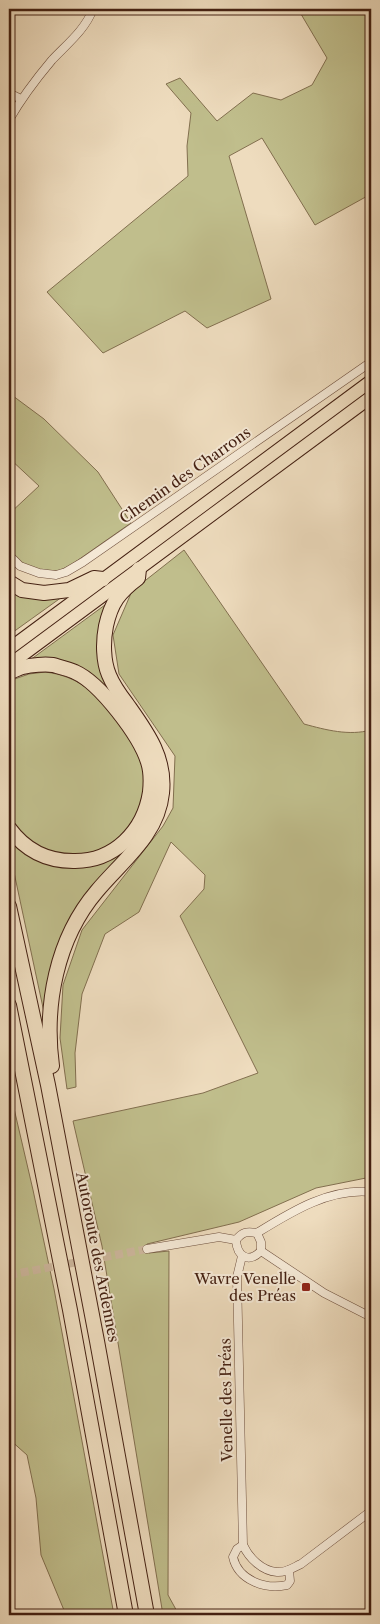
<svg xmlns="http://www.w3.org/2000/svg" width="380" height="1624" font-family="'Libre Caslon Text',serif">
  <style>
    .green { fill: #c0be8c; stroke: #826f4f }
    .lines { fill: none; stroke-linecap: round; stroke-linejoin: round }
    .minor-tunnel { stroke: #ccb69c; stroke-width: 8; stroke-dasharray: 8 4; stroke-linecap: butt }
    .minor-casing { stroke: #6e4f3d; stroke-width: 9 }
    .trunk-casing { stroke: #442012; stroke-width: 14 }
    .motorway-casing { stroke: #442012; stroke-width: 16 }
    .minor { stroke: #f4e8d5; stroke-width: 8 }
    .trunk { stroke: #eedcbe; stroke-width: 12 }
    .motorway { stroke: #eedcbe; stroke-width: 14 }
    .poi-dot { fill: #8f2418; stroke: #f4e8d5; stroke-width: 2 }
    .labels { text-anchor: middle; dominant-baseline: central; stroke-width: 4; stroke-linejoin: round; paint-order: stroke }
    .street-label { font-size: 15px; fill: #442012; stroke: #f4e8d5 }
    .poi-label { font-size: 15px; fill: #442012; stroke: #f4e8d5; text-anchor: end }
  </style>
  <rect width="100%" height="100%" fill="#eedcbe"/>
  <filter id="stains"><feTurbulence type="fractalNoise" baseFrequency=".004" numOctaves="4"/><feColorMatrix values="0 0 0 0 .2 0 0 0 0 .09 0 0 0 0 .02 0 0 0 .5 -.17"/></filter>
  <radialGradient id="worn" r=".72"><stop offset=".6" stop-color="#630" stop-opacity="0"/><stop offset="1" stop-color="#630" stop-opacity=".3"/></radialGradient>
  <!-- green -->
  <g class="green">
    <path d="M 298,9 L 371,9 L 371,194 L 315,225 L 262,138 L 229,156 L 271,299 L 207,328 L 185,311 L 103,353 L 47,292 L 188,176 L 187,146 L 191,113 L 166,84 L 180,78 L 217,121 L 253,93 L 281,100 L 312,85 L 327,58 Z"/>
    <path d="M 9,393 L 44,419 L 98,472 L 131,523 L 71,565 L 59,571 L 39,570 L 22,563 L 9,550 L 9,514 L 39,486 L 9,458 Z"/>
    <path d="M 184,550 L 304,724 C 326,730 349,736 371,730 L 371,1177 L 316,1188 L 239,1222 L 147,1244 L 149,1253 L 169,1251 L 168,1595 L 179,1615 L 163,1615 L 102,1246 L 73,1121 L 203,1093 L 258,1073 L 180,916 L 204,889 L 205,875 L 171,842 L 139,912 L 105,934 L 82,994 L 75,1053 L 76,1087 L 67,1089 L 60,1038 L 63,985 L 82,930 L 163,826 L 173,808 L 175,756 L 119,674 L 113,635 L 132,591 Z"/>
    <path d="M 9,590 L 62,597 L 9,635 Z"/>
    <path d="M 109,602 L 103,622 L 117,698 L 93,680 L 26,663 Z"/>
    <path d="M 45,672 C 78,676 95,692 115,718 C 125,733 137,746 142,763 C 146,776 145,788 141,801 C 140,805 139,811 137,815 C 136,820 131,824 128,828 C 109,853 74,862 44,849 C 28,842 17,830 9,816 L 9,681 L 29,674 Z"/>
    <path d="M 9,836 L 50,863 L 129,844 L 132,847 L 88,898 L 45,1017 L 9,849 Z"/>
    <path d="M 9,1087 L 33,1190 L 54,1289 L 114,1615 L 66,1615 L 41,1555 L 36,1498 L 27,1455 L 9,1439 Z"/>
  </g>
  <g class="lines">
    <!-- minor-tunnel -->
    <path class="minor-tunnel" d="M 9,1275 L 147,1249"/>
    <!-- minor casing -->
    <g class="minor-casing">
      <g id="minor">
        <path d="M 9,93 L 21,99"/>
        <path d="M 9,120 C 21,99 36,79 52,60 C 67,44 85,30 93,9"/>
        <path d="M 9,555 L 20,566 L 39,573 L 56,575 L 66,572 L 83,562 L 371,362"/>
        <path d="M 257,1233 L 261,1242 L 261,1251"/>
        <path d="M 236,1240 C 242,1232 247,1231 257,1233 C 291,1212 329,1188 371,1192"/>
        <path d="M 236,1240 C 237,1256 248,1264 261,1251"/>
        <path d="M 147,1249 L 219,1237 L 236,1240"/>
        <path d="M 261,1251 L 324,1293 L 371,1317"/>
        <path d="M 242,1256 L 237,1277 L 243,1545 C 249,1558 262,1571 277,1572 C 286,1573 294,1567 301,1564 L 371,1511"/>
        <path d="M 243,1545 L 237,1549 L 233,1557 C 238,1580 265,1590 287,1585 L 290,1581 L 289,1570"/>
      </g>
    </g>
    <!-- trunk casing -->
    <g class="trunk-casing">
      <g id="trunk">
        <path d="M 9,649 L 371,381"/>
        <path d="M 9,665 L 371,397"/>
      </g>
    </g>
    <!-- motorway casing -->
    <g class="motorway-casing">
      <g id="motorway">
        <path d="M 9,582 L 22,590 L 44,593 L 69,590 L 94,578 L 103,579"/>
        <path d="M 9,672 C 14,671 18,668 23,667 C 31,665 45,664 53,665 C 60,667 69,669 75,672 C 100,683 140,736 148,762 C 151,771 151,782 150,792 C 144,831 114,862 73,861 C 46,861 25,850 9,828"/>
        <path d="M 9,906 L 48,1085 L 97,1341 L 147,1615"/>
        <path d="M 9,1005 L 70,1310 L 126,1615"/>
        <path d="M 52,1066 C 44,1006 56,939 97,891 C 122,861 158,835 162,793 C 166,757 146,731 127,704 C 120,695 113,685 109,675 C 103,661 103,641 106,626 C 111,603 119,592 138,578 L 139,569"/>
      </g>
    </g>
    <!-- minor -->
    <use href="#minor" class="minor"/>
    <!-- trunk -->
    <use href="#trunk" class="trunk"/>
    <!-- motorway -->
    <use href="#motorway" class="motorway"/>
  </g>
  <!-- markers -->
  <rect class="poi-dot" x="301" y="1282" width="10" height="10" rx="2.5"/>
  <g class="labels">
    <!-- street labels -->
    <g class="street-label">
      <text transform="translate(185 475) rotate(-35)">Chemin des Charrons</text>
      <text transform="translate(98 1257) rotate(79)">Autoroute des Ardennes</text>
      <text transform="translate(226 1400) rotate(-91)">Venelle des Préas</text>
    </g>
    <!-- poi labels -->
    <g class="poi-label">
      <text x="296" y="1278">Wavre Venelle<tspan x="296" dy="17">des Préas</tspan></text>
    </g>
  </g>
  <!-- margin -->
  <rect width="380" height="1624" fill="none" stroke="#eedcbe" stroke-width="30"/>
  <rect x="10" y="10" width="360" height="1604" fill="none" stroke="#442012" stroke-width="2.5"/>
  <rect x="15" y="15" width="350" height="1594" fill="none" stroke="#442012"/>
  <rect width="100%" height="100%" filter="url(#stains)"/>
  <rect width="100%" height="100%" fill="url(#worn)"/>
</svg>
